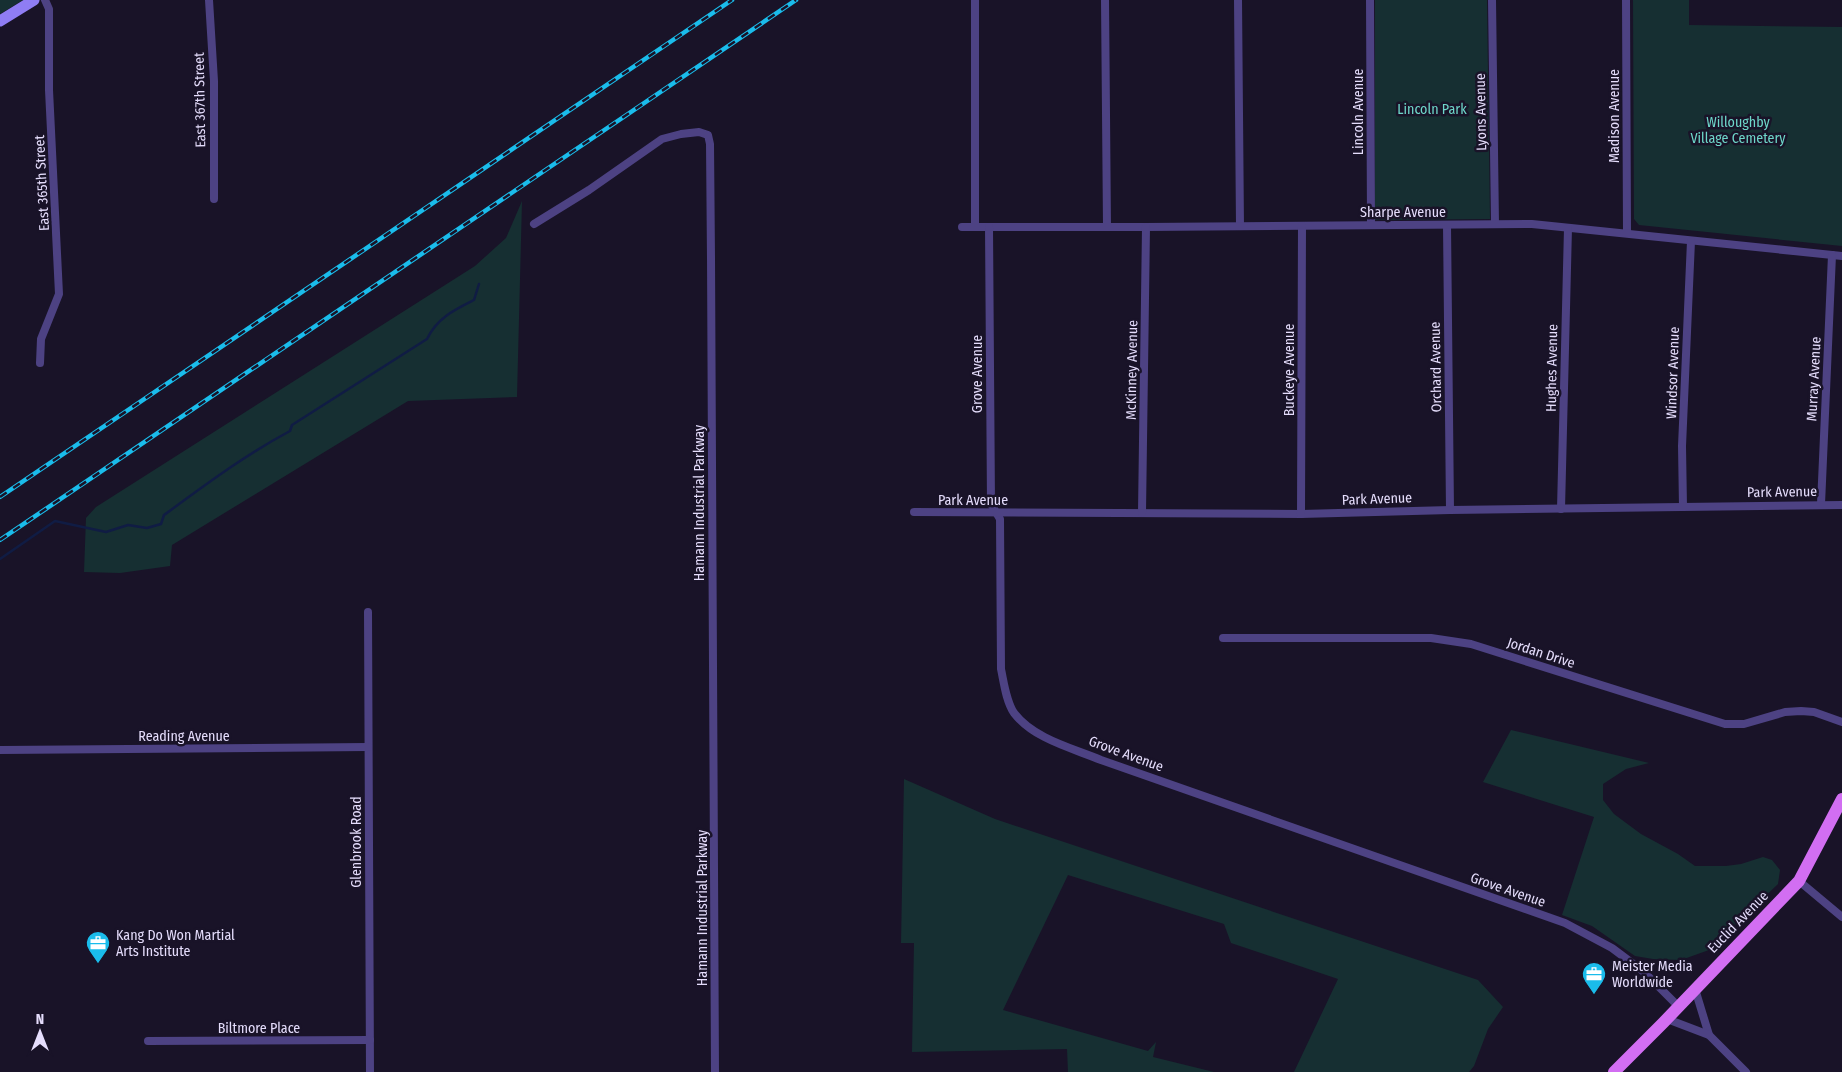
<svg xmlns="http://www.w3.org/2000/svg" width="1842" height="1072" font-family="'Fira Sans Condensed',sans-serif">
  <style>
    .green { fill: #162f32 }
    .lines { fill: none; stroke-linecap: round; stroke-linejoin: round }
    .stream { stroke: #101c44; stroke-width: 2.5 }
    .street { stroke: #4d4283; stroke-width: 8 }
    .secondary { stroke: #8f7df4; stroke-width: 11 }
    .primary { stroke: #d26ef2; stroke-width: 12 }
    .rail-casing { stroke: #1abceb; stroke-width: 4.5 }
    .rail { stroke: #191328; stroke-width: 2.5; stroke-dasharray: 8; stroke-linecap: butt }
    .labels { text-anchor: middle; dominant-baseline: central; stroke-width: 5; stroke-linejoin: round; paint-order: stroke }
    .street-label { font-size: 14px; fill: #e5ddfc; stroke: #191328 }
    .park-label { font-size: 14px; fill: #6ed7ca; stroke: #191328 }
    .poi-label { font-size: 14px; fill: #e5ddfc; stroke: #191328; text-anchor: start }
  </style>
  <rect width="100%" height="100%" fill="#191328"/>
  <!-- green -->
  <g class="green">
    <path d="M 0,0 L 23,0 L 0,14 Z"/>
    <path d="M 1375,0 L 1487,0 L 1490,219 L 1375,220 Z"/>
    <path d="M 1633,0 L 1689,0 L 1689,25 L 1842,27 L 1842,246 L 1639,225 L 1634,219 Z"/>
    <path d="M 522,201 L 517,397 L 408,401 L 172,545 L 170,566 L 120,573 L 84,572 L 86,518 L 96,507 L 475,266 L 506,238 Z"/>
    <path d="M 1511,730 L 1649,763 L 1626,769 L 1603,784 L 1603,800 L 1614,814 L 1641,834 L 1678,854 L 1695,866 L 1726,866 L 1741,864 L 1763,857 L 1772,860 L 1780,870 L 1778,884 L 1709,950 L 1681,960 L 1653,959 L 1635,956 L 1592,926 L 1562,915 L 1594,817 L 1483,782 Z"/>
    <path d="M 904,779 L 995,819 L 1478,980 L 1503,1007 L 1488,1029 L 1474,1066 L 1469,1072 L 1294,1072 L 1338,979 L 1231,943 L 1224,924 L 1068,875 L 1003,1010 L 1148,1051 L 1156,1042 L 1153,1057 L 1214,1072 L 1068,1072 L 1067,1049 L 912,1052 L 914,943 L 901,943 Z"/>
  </g>
  <g class="lines">
    <!-- stream -->
    <path class="stream" d="M 0,559 L 55,521 L 106,532 L 128,525 L 147,528 L 161,524 L 164,515 C 205,485 245,455 290,431 L 292,425 L 427,339 C 437,318 454,310 474,300 L 479,284"/>
    <!-- street -->
    <g class="street">
      <path d="M 209,0 L 214,81 L 214,199"/>
      <path d="M 975,0 L 975,227"/>
      <path d="M 1105,0 L 1107,227"/>
      <path d="M 1238,0 L 1240,226"/>
      <path d="M 1370,0 L 1371,225"/>
      <path d="M 1492,0 L 1495,224"/>
      <path d="M 1626,0 L 1627,233"/>
      <path d="M 534,224 L 589,190 L 662,139 L 681,134 L 699,132 L 708,135 L 710,144 L 711,258 L 715,1072"/>
      <path d="M 1447,225 L 1450,510"/>
      <path d="M 962,227 L 1146,227 L 1532,224 L 1842,256"/>
      <path d="M 989,227 L 991,504 L 1000,519 L 1001,669 C 1004,683 1006,701 1014,713 C 1034,739 1072,748 1101,760 L 1565,923 L 1612,948 L 1644,972 L 1678,1006"/>
      <path d="M 40,363 L 41,339 L 59,294 L 49,90 L 49,9 L 45,0"/>
      <path d="M 1821,504 L 1832,255"/>
      <path d="M 1683,507 L 1682,446 L 1691,241"/>
      <path d="M 1561,509 L 1568,228"/>
      <path d="M 914,512 L 1301,514 L 1450,510 L 1842,505"/>
      <path d="M 1142,513 L 1146,227"/>
      <path d="M 1301,514 L 1302,226"/>
      <path d="M 368,612 L 370,1072"/>
      <path d="M 1223,638 L 1431,638 L 1471,644 L 1725,724 L 1744,724 L 1785,712 L 1801,711 L 1814,712 L 1842,722"/>
      <path d="M 0,750 L 368,747"/>
      <path d="M 1799,881 L 1842,917"/>
      <path d="M 1695,989 L 1709,1035"/>
      <path d="M 1667,1019 L 1709,1035 L 1746,1072"/>
      <path d="M 148,1041 L 370,1040"/>
    </g>
    <!-- secondary -->
    <path class="secondary" d="M 0,21 L 34,0"/>
    <!-- primary -->
    <path class="primary" d="M 1614,1072 L 1663,1023 L 1799,881 L 1842,799"/>
    <!-- rail casing -->
    <g class="rail-casing">
      <g id="rail">
        <path d="M 0,497 L 732,0"/>
        <path d="M 0,540 L 796,0"/>
      </g>
    </g>
    <!-- rail -->
    <use href="#rail" class="rail"/>
  </g>
  <!-- icons -->
  <defs>
    <g id="office-pin" transform="scale(1.25)"><path d="M0 17L-7.5 6A9.5 9.5 0 1 1 7.5 6Z" fill="#1abceb" stroke="#191328"/><path d="M-6-3h4V-5.5h4V-3h4V5H-6ZM-1-4.5V-3h2v-1.5ZM-6 0V1H6V0Z" fill="#fff"/></g>
  </defs>
  <g fill-rule="evenodd">
    <use href="#office-pin" x="98" y="943"/>
    <use href="#office-pin" x="1594" y="974"/>
  </g>
  <g class="labels">
    <!-- street labels -->
    <g class="street-label">
      <text transform="translate(200 100) rotate(-91)">East 367th Street</text>
      <text transform="translate(1358 112) rotate(-90)">Lincoln Avenue</text>
      <text transform="translate(1481 112) rotate(-91)">Lyons Avenue</text>
      <text transform="translate(1614 116) rotate(-90)">Madison Avenue</text>
      <text transform="translate(42 183) rotate(-93)">East 365th Street</text>
      <text x="1403" y="212">Sharpe Avenue</text>
      <text transform="translate(1436 367) rotate(-91)">Orchard Avenue</text>
      <text transform="translate(1552 368) rotate(-89)">Hughes Avenue</text>
      <text transform="translate(1132 370) rotate(-89)">McKinney Avenue</text>
      <text transform="translate(1289 370) rotate(-90)">Buckeye Avenue</text>
      <text transform="translate(1673 373) rotate(-88)">Windsor Avenue</text>
      <text transform="translate(977 374) rotate(-90)">Grove Avenue</text>
      <text transform="translate(1814 379) rotate(-87)">Murray Avenue</text>
      <text transform="translate(1782 492) rotate(-1)">Park Avenue</text>
      <text transform="translate(1377 499) rotate(-2)">Park Avenue</text>
      <text x="973" y="500">Park Avenue</text>
      <text transform="translate(699 503) rotate(-90)">Hamann Industrial Parkway</text>
      <text transform="translate(1541 653) rotate(18)">Jordan Drive</text>
      <text x="184" y="736">Reading Avenue</text>
      <text transform="translate(1126 754) rotate(20)">Grove Avenue</text>
      <text transform="translate(356 842) rotate(-90)">Glenbrook Road</text>
      <text transform="translate(1508 890) rotate(19)">Grove Avenue</text>
      <text transform="translate(702 908) rotate(-90)">Hamann Industrial Parkway</text>
      <text transform="translate(1738 922) rotate(-46)">Euclid Avenue</text>
      <text x="259" y="1028">Biltmore Place</text>
    </g>
    <!-- park labels -->
    <g class="park-label">
      <text x="1432" y="109">Lincoln Park</text>
      <text x="1738" y="122">Willoughby<tspan x="1738" dy="16">Village Cemetery</tspan></text>
    </g>
    <!-- poi labels -->
    <g class="poi-label">
      <text x="116" y="935">Kang Do Won Martial<tspan x="116" dy="16">Arts Institute</tspan></text>
      <text x="1612" y="966">Meister Media<tspan x="1612" dy="16">Worldwide</tspan></text>
    </g>
  </g>
  <!-- north arrow -->
  <g transform="translate(40 1032)" stroke="#191328" stroke-width="4" paint-order="stroke">
  <path d="M0-4L9 19L0 12L-9 19Z" fill="#e5ddfc"/>
  <text y="-8" font-size="14" font-weight="bold" text-anchor="middle" fill="#e5ddfc">N</text>
  </g>
</svg>
